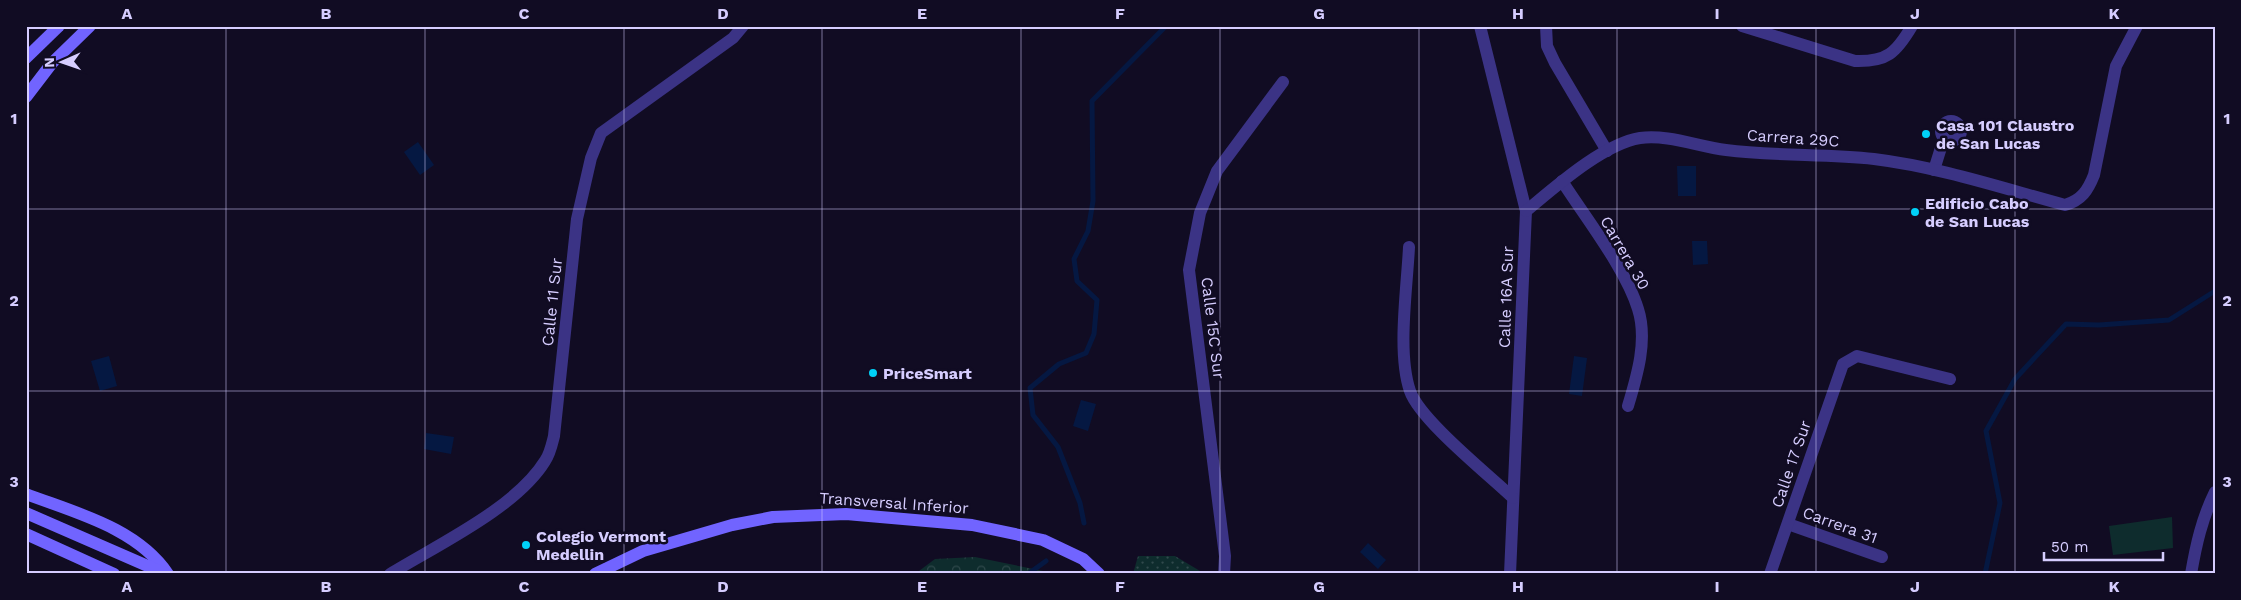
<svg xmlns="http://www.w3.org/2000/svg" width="2241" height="600" font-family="'Work Sans',sans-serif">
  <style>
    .grass { fill: #0e2c2d }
    .forest { fill: url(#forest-crowns) }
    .park { fill: url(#park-dots) }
    .water { fill: #051842 }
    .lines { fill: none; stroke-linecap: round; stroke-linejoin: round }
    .stream { stroke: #051842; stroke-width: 5 }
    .street { stroke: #3b3385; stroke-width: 12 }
    .secondary { stroke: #7164ff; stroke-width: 12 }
    .grid { fill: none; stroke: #d6cdff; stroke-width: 1; stroke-opacity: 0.55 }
    .poi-dot { fill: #00d1f8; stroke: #110c23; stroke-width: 2 }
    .labels { text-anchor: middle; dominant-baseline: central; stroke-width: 5; stroke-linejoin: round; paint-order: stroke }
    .poi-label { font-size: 16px; font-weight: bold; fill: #d6cdff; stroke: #110c23; text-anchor: start }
    .street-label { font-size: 16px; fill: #d6cdff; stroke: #110c23 }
    .neatline { fill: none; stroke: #d6cdff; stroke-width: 2 }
    .grid-label { font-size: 16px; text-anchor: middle; font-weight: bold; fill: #d6cdff }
  </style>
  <defs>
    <pattern id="forest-crowns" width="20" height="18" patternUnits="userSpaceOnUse" patternTransform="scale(1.25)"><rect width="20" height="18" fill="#0e2c2d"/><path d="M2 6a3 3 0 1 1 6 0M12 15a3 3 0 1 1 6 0" fill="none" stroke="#30494c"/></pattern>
    <pattern id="park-dots" width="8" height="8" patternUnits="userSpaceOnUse" patternTransform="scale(1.25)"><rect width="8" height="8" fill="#0e2c2d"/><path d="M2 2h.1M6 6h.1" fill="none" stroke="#30494c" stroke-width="1.8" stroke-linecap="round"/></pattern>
  </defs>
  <rect width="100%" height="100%" fill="#110c23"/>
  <!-- grass -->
  <path class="grass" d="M 2172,517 L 2173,548 L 2113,555 L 2109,526 Z"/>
  <!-- forest -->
  <path class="forest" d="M 975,557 L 1058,574 L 915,574 L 935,559 Z"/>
  <!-- park -->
  <path class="park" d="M 1138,556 L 1175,556 L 1205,574 L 1133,574 Z"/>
  <!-- water -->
  <g class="water">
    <path d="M 418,142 L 434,165 L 420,175 L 404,152 Z"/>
    <path d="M 1677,166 L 1696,166 L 1696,196 L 1678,196 Z"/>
    <path d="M 1692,241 L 1707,241 L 1708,264 L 1693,265 Z"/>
    <path d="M 109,356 L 117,386 L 100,391 L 91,361 Z"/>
    <path d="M 1574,356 L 1587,358 L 1582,396 L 1569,394 Z"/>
    <path d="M 1081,400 L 1096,404 L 1088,431 L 1073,426 Z"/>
    <path d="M 426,433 L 454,437 L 451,454 L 424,449 Z"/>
    <path d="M 1368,543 L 1386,560 L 1378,569 L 1360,552 Z"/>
  </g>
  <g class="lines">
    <!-- stream -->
    <g class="stream">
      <path d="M 1084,523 L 1080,503 L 1058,447 L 1033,415 L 1030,388 L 1059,364 L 1086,353 L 1094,334 L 1097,300 L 1077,281 L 1074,259 L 1088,231 L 1093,201 L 1092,101 L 1166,26"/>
      <path d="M 1028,574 L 1046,561"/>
      <path d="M 1985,574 L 2000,503 L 1986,431 L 2015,379 L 2066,324 L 2099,325 L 2169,320 L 2215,291"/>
    </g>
    <!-- street -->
    <g class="street">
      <path d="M 1480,26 L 1526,211 L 1510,574"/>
      <path d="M 1546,26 L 1547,46 L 1555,63 L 1607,151"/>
      <path d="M 1742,26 L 1855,61 C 1887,62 1896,53 1912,26"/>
      <circle cx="1951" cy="131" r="10"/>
      <path d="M 1934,170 L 1944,138"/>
      <path d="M 1562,181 C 1585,217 1626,269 1638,309 C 1648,340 1637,376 1628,406"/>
      <path d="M 1526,211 C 1555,187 1603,144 1640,138 C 1668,134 1699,147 1726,150 C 1775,156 1825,154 1874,159 C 1939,167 2002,188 2065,205 C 2082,200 2088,190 2094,175 L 2116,66 L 2137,26"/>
      <path d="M 1409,247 C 1407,289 1397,353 1410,391 C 1420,420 1489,475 1513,498"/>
      <path d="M 1788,524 L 1882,557"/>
      <path d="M 390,574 C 437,545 516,508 545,461 C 550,454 552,444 554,436 L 577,219 L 591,158 L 601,133 L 733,38 L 743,26"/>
      <path d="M 1224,574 L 1225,556 L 1189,270 L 1200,213 L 1217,171 L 1283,82"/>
      <path d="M 1770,574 L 1843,364 L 1857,356 L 1950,379"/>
      <path d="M 2191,574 C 2196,545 2202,518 2215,492"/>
    </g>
    <!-- secondary -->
    <g class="secondary">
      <path d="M 26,58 L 59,26"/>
      <path d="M 26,97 L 52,63 L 90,26"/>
      <path d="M 26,494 C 76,513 137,528 168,574"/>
      <path d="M 26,513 L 166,574"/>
      <path d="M 26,534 L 114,574"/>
      <path d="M 595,574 L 643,551 L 732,525 L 773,517 L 846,514 L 972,525 L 1043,540 L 1083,559 L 1099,574"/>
    </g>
  </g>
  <!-- grid -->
  <path class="grid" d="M 226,26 L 226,574M 425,26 L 425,574M 624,26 L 624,574M 822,26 L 822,574M 1021,26 L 1021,574M 1220,26 L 1220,574M 1419,26 L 1419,574M 1617,26 L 1617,574M 1816,26 L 1816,574M 2015,26 L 2015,574M 26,209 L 2215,209M 26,391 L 2215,391"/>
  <!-- markers -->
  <g class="poi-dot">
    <circle cx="1926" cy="134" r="5"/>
    <circle cx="1915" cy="212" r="5"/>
    <circle cx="873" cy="373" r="5"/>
    <circle cx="526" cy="545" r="5"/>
  </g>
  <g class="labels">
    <!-- poi labels -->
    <g class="poi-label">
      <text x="1936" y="125">Casa 101 Claustro<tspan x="1936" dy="18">de San Lucas</tspan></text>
      <text x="1925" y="203">Edificio Cabo<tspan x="1925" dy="18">de San Lucas</tspan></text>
      <text x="883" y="373">PriceSmart</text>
      <text x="536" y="536">Colegio Vermont<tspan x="536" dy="18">Medellin</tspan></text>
    </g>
    <!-- street labels -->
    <g class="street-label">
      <text transform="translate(1793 138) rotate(4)">Carrera 29C</text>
      <text transform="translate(1625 253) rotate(60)">Carrera 30</text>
      <text transform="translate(1506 297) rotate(-88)">Calle 16A Sur</text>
      <text transform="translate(552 302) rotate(-84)">Calle 11 Sur</text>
      <text transform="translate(1213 328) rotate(83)">Calle 15C Sur</text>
      <text transform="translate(1791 464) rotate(-71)">Calle 17 Sur</text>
      <text transform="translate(894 503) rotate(4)">Transversal Inferior</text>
      <text transform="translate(1840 525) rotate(20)">Carrera 31</text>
    </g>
  </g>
  <!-- border -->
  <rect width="2241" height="600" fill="none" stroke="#110c23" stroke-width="55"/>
  <!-- north arrow -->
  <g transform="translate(62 62) rotate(268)" stroke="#110c23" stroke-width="4" paint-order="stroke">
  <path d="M0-4L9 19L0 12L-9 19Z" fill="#d6cdff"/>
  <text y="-8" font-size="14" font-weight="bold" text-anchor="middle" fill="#d6cdff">N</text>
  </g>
  <!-- scale -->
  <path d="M2044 552v8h119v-8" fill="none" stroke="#d6cdff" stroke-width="2.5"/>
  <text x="2051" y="552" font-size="15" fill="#d6cdff" stroke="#110c23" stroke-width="4" paint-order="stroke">50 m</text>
  <rect x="28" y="28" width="2186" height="544" class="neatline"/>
  <g class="grid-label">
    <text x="127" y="19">A</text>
    <text x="326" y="19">B</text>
    <text x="524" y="19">C</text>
    <text x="723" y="19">D</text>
    <text x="922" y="19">E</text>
    <text x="1120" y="19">F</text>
    <text x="1319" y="19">G</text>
    <text x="1518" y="19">H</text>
    <text x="1717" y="19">I</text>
    <text x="1915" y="19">J</text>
    <text x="2114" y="19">K</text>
    <text x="14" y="124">1</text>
    <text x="2227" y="124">1</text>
    <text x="14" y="306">2</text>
    <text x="2227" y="306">2</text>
    <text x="14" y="487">3</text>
    <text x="2227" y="487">3</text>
    <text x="127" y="592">A</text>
    <text x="326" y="592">B</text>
    <text x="524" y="592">C</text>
    <text x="723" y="592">D</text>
    <text x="922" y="592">E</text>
    <text x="1120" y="592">F</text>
    <text x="1319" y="592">G</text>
    <text x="1518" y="592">H</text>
    <text x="1717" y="592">I</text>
    <text x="1915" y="592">J</text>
    <text x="2114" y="592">K</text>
  </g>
</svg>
